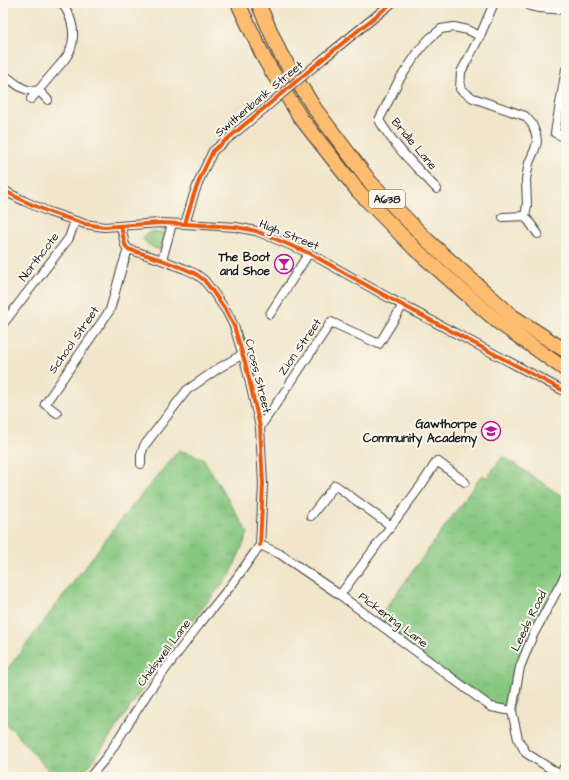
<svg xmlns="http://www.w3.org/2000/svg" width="569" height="780" font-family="'Architects Daughter',sans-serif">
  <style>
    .grass { fill: url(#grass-dots); stroke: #51724e }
    .park { fill: url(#park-tufts); stroke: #51724e }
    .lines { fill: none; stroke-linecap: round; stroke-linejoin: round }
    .minor-casing { stroke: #3c3a36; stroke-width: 10 }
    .secondary-casing { stroke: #3c3a36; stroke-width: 14 }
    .trunk-casing { stroke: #3c3a36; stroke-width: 16 }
    .minor { stroke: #fff; stroke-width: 8 }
    .secondary { stroke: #fee4c5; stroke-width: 12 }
    .trunk { stroke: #fdbc6f; stroke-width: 14 }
    .minor-bridge-casing { stroke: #3c3a36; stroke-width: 10; stroke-linecap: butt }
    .minor-bridge { stroke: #fff; stroke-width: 8 }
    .cycleway-casing { stroke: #fbf7ec; stroke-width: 6 }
    .cycleway { stroke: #e8590c; stroke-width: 4 }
    .labels { text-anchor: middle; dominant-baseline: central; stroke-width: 4; stroke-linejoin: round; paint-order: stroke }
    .shield { fill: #fbf7ec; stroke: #5f5e5a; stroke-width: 1 }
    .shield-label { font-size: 11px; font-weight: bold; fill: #1c1c1c }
    .street-label { font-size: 12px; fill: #1c1c1c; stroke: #fbf7ec }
    .poi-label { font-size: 12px; font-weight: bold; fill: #1c1c1c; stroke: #fbf7ec; text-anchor: end }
  </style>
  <defs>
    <pattern id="grass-dots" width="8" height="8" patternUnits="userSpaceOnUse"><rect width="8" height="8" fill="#86c77f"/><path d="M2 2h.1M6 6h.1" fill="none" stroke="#73aa6d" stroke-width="1.8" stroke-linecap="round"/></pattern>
    <pattern id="park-tufts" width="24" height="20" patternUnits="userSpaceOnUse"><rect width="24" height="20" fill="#86c77f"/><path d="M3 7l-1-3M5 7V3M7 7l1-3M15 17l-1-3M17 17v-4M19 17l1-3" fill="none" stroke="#73aa6d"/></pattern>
  </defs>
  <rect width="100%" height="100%" fill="#fbf7ec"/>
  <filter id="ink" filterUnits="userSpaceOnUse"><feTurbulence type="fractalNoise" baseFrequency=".025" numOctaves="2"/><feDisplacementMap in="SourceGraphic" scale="8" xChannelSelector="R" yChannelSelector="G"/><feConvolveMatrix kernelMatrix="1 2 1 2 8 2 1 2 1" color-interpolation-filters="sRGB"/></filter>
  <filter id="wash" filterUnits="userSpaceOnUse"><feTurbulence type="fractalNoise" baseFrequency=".012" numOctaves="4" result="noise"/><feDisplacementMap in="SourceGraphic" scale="16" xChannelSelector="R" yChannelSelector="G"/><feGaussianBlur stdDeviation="0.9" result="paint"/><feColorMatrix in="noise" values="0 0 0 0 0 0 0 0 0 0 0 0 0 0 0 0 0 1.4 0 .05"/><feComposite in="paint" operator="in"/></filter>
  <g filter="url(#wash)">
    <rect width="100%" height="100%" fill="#f1e6cb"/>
    <!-- grass -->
    <path class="grass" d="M 150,232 L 166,233 L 160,250 C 153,248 134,239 150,232 Z"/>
    <!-- park -->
    <g class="park">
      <path d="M 179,450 L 203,458 L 248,533 L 230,575 L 174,643 L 94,760 L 78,777 L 54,777 L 13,730 L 3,722 L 3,675 L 123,517 Z"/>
      <path d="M 503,456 L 566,499 L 566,574 L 520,667 L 512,711 L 491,707 L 376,622 L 482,475 L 487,478 Z"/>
    </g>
  </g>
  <g filter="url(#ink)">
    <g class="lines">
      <!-- minor casing -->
      <g class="minor-casing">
        <g id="minor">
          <path d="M 494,3 L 480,36 L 461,72 L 460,89 L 473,98 L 525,116 L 532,124 L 536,134 L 537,142 L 535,149 L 529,163 L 526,179 L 527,205 L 525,216"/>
          <path d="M 528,3 L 530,6 L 540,8 L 566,10"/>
          <path d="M 323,59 L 392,3"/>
          <path d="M 566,69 L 555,133 L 566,138"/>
          <path d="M 3,74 C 14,82 25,94 38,90 L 48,100"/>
          <path d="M 31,99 C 39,90 46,81 53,73 C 58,67 63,62 67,56 C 78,39 73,18 62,3"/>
          <path d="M 437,189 C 417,168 394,146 379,120 L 399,80 L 421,48 L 430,38 L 441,29 L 454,27 L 468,30 L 480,36"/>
          <path d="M 3,190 L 24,201 L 49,212 L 85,224 L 104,227 L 160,223 L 185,224 L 236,227 L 256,231 L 309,253 L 391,299 L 566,392"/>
          <path d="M 503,217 L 525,216 L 538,234"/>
          <path d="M 185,224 L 194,194 L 201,176 L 213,151 L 264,109"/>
          <path d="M 121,226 L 125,245 L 128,249 L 162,260 L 185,269 L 196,274 L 204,280 L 211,289 L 227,312 L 234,326 L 246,366 L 260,427 L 263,484 L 260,545"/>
          <path d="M 162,260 L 172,224"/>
          <path d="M 270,314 L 309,253"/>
          <path d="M 3,324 L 69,238 L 75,221"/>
          <path d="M 289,385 L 331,322 L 379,344 L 403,305"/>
          <path d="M 57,413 L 45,404 L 110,310 L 121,271 L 128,249"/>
          <path d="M 260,427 L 285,391"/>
          <path d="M 141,464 L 141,455 L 144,446 L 187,390 L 219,368 L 243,354"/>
          <path d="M 311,516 L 335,485 L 391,526"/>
          <path d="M 260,545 L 280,554 L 340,595 L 491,707 L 512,711"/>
          <path d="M 340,595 L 422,484 L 437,461 L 465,482"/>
          <path d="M 562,776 L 526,753 L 518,739 L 512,711 L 520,667 L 533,635 L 566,574"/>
          <path d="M 90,777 L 108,755 L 149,691 L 198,626 L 233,583 L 260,545"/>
        </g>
      </g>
      <!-- secondary casing -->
      <g class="secondary-casing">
        <path id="secondary" d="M 561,777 L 566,768"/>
      </g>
      <!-- trunk casing -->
      <g class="trunk-casing">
        <g id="trunk">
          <path d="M 238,3 L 265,60 L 300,117 L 358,191 L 415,249 L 498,322 L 566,370"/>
          <path d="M 258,3 L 280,53 L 315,109 L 371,183 L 428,241 L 512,316 L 566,351"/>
        </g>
      </g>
      <!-- minor -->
      <use href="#minor" class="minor"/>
      <!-- secondary -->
      <use href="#secondary" class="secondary"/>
      <!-- trunk -->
      <use href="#trunk" class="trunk"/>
      <!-- minor-bridge casing -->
      <g class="minor-bridge-casing">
        <path id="minor-bridge" d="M 264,109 L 323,59"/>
      </g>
      <!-- minor-bridge -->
      <use href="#minor-bridge" class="minor-bridge"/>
      <!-- cycleway casing -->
      <g class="cycleway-casing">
        <g id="cycleway">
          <path d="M 3,190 L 24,201 L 49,212 L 85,224 L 104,227 L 160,223 L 185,224 L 236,227 L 256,231 L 309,253 L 391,299 L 566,392"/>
          <path d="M 185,224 L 194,194 L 201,176 L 213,151 L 323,59 L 392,3"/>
          <path d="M 121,226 L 125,245 L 128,249 L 162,260 L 185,269 L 196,274 L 204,280 L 211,289 L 227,312 L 234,326 L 246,366 L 260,427 L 263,484 L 260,545"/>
        </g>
      </g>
      <!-- cycleway -->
      <use href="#cycleway" class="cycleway"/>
    </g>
  </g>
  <!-- icons -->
  <defs>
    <g id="bar-ring" transform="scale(1)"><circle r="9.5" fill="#fbf7ec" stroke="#b5179e" stroke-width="1.5"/><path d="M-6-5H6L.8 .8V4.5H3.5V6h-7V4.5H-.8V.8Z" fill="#b5179e"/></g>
    <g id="school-ring" transform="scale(1)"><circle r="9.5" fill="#fbf7ec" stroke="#b5179e" stroke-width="1.5"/><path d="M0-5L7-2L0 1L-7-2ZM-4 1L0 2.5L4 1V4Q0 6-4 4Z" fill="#b5179e"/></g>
  </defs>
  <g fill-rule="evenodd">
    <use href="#bar-ring" x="284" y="264"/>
    <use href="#school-ring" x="491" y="431"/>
  </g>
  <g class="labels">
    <!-- shield labels -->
    <rect class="shield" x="369" y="190" width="36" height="18" rx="3"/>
    <g class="shield-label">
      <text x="387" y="199">A638</text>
    </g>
    <!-- street labels -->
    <g class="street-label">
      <text transform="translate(259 99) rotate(-40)">Swithenbank Street</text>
      <text transform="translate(414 144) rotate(50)">Bridle Lane</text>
      <text transform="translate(289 235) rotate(22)">High Street</text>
      <text transform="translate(39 257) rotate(-53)">Northcote</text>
      <text transform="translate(74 340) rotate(-55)">School Street</text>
      <text transform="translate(300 347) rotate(-55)">Zion Street</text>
      <text transform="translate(258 376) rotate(76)">Cross Street</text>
      <text transform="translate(393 620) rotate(37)">Pickering Lane</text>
      <text transform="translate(529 621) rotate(-64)">Leeds Road</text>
      <text transform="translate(164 653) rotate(-53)">Chidswell Lane</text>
    </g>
    <!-- poi labels -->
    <g class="poi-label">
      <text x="270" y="257">The Boot<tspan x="270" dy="14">and Shoe</tspan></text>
      <text x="477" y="424">Gawthorpe<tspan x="477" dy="14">Community Academy</tspan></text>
    </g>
  </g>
  <!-- margin -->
  <rect width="569" height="780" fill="none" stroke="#fbf7ec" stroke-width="16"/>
</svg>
